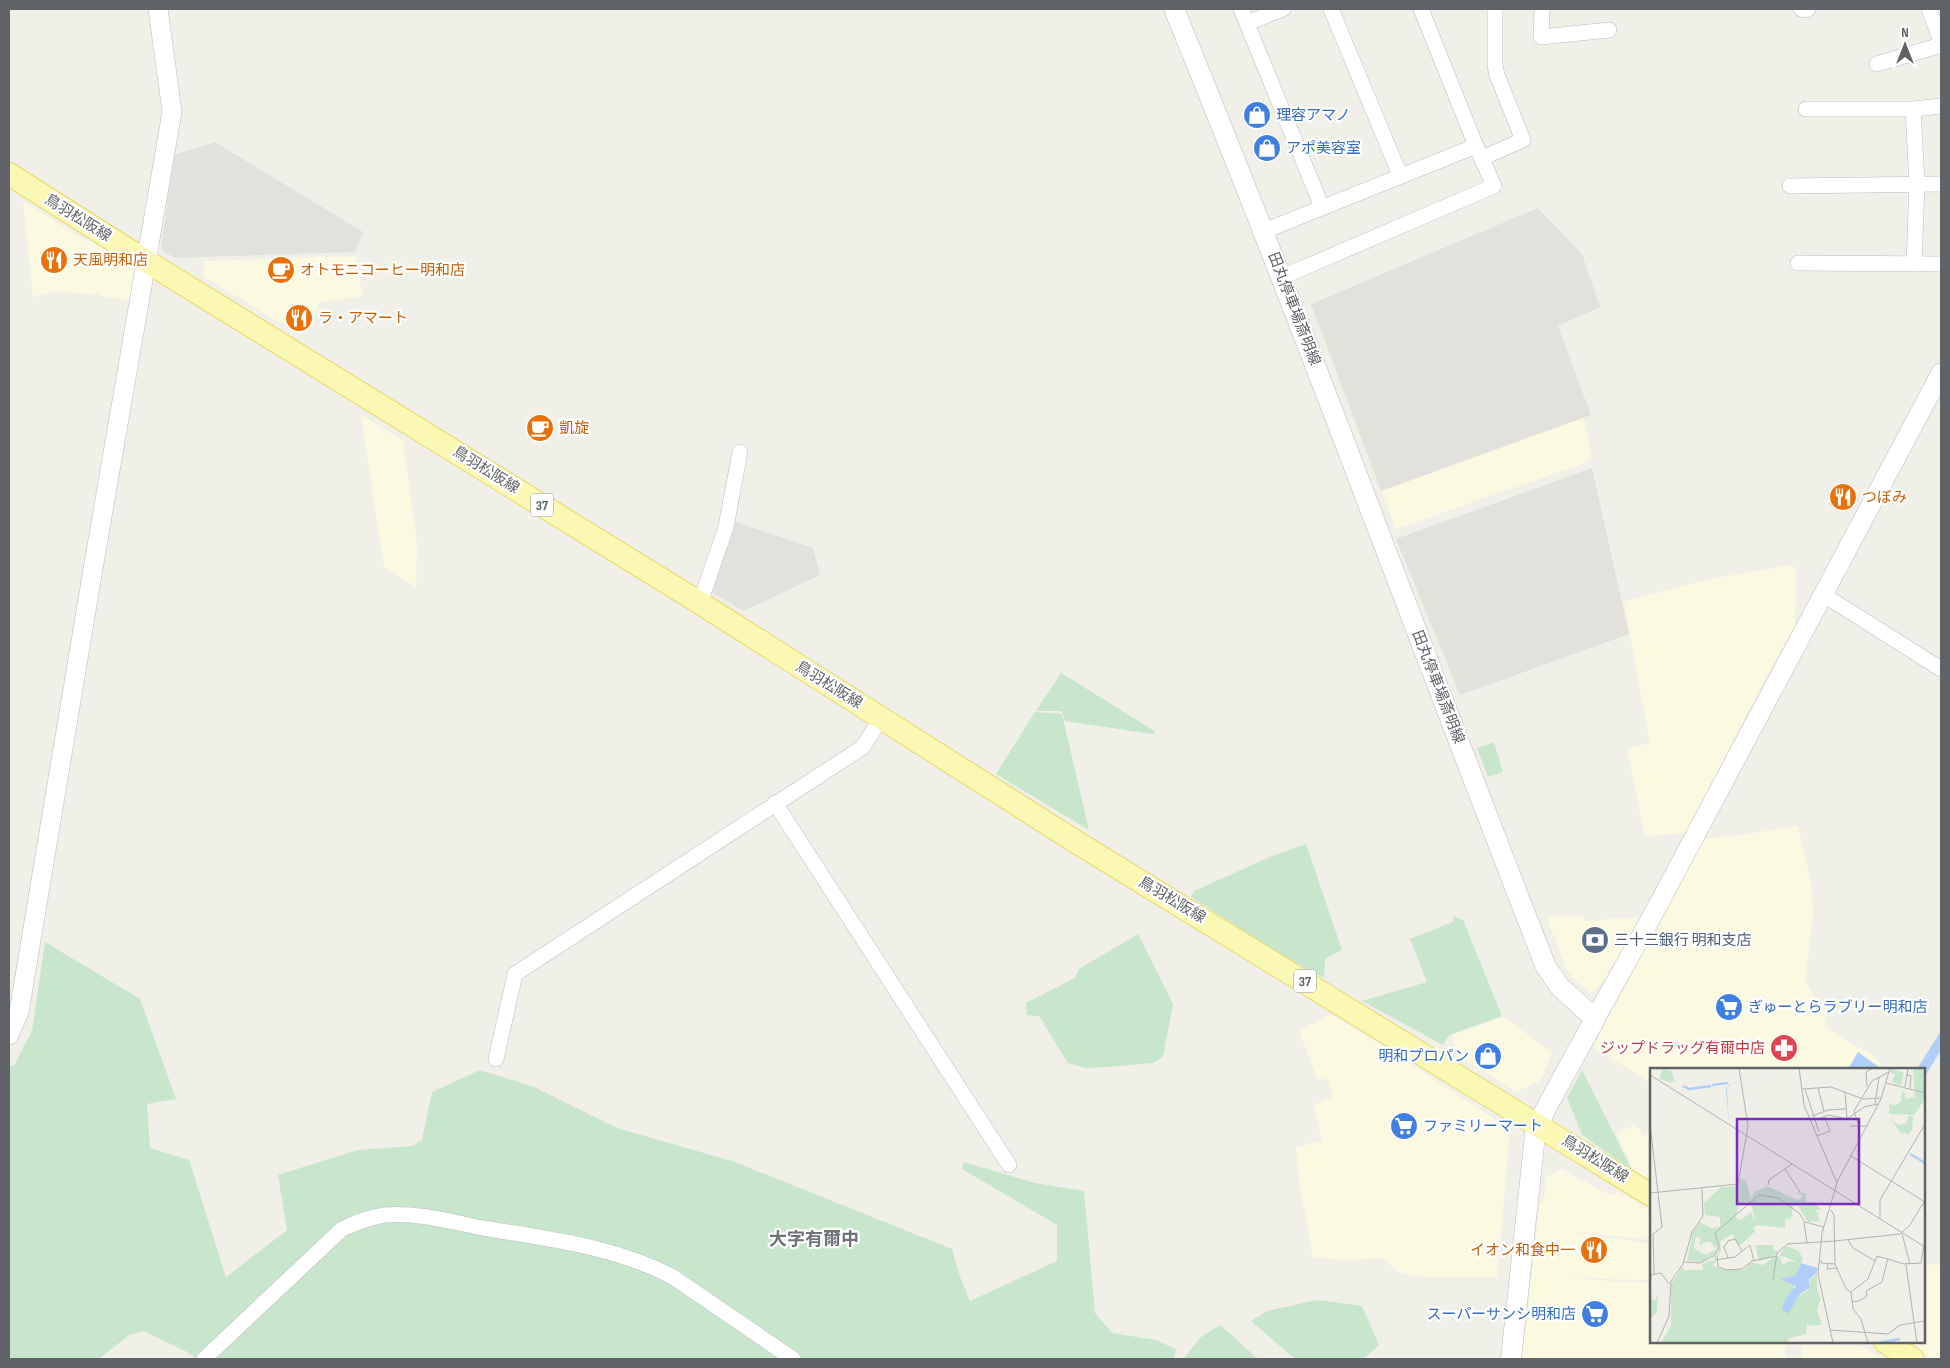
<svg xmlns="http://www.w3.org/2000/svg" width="1950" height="1368" font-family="'Sofia Sans Condensed','Noto Sans JP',sans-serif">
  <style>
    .commercial { fill: #fcf9e1 }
    .industrial { fill: #e2e1dc }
    .green { fill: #c7e6cb }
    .water { fill: #afcffa }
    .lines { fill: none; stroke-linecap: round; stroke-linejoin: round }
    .minor-casing { stroke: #babcc0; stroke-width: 16 }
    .tertiary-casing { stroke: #babcc0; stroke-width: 20 }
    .secondary-casing { stroke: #b9bbc0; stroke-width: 21 }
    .primary-casing { stroke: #e9d668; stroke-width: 24 }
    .minor { stroke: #fff; stroke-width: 15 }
    .tertiary { stroke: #fff; stroke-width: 19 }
    .secondary { stroke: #fff; stroke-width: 20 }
    .primary { stroke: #faf8b3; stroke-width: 22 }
    .labels { text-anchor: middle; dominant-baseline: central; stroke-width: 4.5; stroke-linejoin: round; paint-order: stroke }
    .shield { fill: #fff; stroke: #8f9195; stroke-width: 1 }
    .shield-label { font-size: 14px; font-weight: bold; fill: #5f6267 }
    .shop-label { font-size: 15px; fill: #366cbe; stroke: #fff; text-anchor: start }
    .street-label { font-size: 15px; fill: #5f6267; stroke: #fff }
    .food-label { font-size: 15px; fill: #c56008; stroke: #fff; text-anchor: start }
    .service-label { font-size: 15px; fill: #4e5e75; stroke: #fff; text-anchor: start }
    .health-label { font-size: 15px; fill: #be3a42; stroke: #fff; text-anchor: end }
    .quarter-label { font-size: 18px; font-weight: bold; fill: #707479; stroke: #fff }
    .inset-river { fill: none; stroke: #afcffa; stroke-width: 2.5 }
    .inset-road { fill: none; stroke: #b2b3b0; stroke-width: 1 }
    .view { fill: #7b2cbf; fill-opacity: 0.15; stroke: #7b2cbf; stroke-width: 2.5 }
    .inset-edge { fill: none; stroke: #5f6267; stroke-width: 2.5 }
  </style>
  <rect width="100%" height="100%" fill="#f0f0e8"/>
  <!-- commercial -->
  <g class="commercial">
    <path d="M 23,201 L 88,242 L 92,242 L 136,270 L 131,300 L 101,296 L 99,294 L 51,292 L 33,297 Z"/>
    <path d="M 355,256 L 363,296 L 319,302 L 315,314 L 301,335 L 204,277 L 203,261 Z"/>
    <path d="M 361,415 L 403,441 L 417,544 L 416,587 L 384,567 Z"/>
    <path d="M 1584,417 L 1591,457 L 1582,464 L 1396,529 L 1381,491 Z"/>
    <path d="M 1791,565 L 1796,568 L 1795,627 L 1768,673 L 1686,833 L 1645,836 L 1627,749 L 1650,743 L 1624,602 L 1709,579 Z"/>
    <path d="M 1798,826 L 1812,888 L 1813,916 L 1805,981 L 1826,1015 L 1825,1028 L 1875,1057 L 1884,1068 L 1883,1069 L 1651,1069 L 1651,1083 L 1593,1047 L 1703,839 L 1733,836 Z"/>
    <path d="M 1546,916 L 1583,917 L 1583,921 L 1642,917 L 1618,963 L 1614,963 L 1607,974 L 1607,978 L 1592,993 L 1578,983 L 1567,970 Z"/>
    <path d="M 1330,1014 L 1384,1047 L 1510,1129 L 1497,1277 L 1422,1277 L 1401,1273 L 1381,1258 L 1343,1260 L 1313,1257 L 1299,1181 L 1296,1148 L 1322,1140 L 1314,1105 L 1333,1097 L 1328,1080 L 1317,1078 L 1299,1031 Z"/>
    <path d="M 1504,1017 L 1552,1053 L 1540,1081 L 1516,1092 L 1456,1054 L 1452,1035 Z"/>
    <path d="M 1635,1124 L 1644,1136 L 1651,1130 L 1651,1181 L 1634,1171 L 1617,1134 Z"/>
    <path d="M 1562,1169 L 1611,1196 L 1618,1191 L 1623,1194 L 1651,1211 L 1651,1240 L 1557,1230 L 1646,1243 L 1651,1247 L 1651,1280 L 1558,1278 L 1651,1283 L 1651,1342 L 1786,1342 L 1786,1359 L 1522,1359 L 1540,1202 L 1544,1202 L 1546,1178 Z"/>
    <path d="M 1924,1264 L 1941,1265 L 1941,1359 L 1932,1359 L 1903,1342 L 1924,1342 Z"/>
    <path d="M 1802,1345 L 1862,1346 L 1883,1359 L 1803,1359 Z"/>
  </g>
  <!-- industrial -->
  <g class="industrial">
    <path d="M 215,142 L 363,232 L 355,252 L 174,258 L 161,249 L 174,155 Z"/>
    <path d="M 1538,208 L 1582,254 L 1600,307 L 1558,326 L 1591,415 L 1381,491 L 1311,304 Z"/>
    <path d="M 1592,468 L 1629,634 L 1460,695 L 1396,539 Z"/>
    <path d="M 733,521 L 813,548 L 820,575 L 744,611 L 710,591 Z"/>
  </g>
  <!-- green -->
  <g class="green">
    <path d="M 1061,673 L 1156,732 L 1152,734 L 1065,721 L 1062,711 L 1036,711 Z"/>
    <path d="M 1035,712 L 1062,714 L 1089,830 L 996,774 Z"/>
    <path d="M 1494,742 L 1503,772 L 1488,777 L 1477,748 Z"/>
    <path d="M 1306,844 L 1342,950 L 1325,959 L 1324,978 L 1287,958 L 1191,897 L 1194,891 L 1272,856 Z"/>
    <path d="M 1454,916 L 1463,920 L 1502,1016 L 1449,1035 L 1443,1045 L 1362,1001 L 1427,982 L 1410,939 L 1453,922 Z"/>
    <path d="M 1138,934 L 1173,1004 L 1163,1056 L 1153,1063 L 1108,1067 L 1085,1068 L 1068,1063 L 1039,1016 L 1027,1015 L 1026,1003 L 1075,978 L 1079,969 Z"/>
    <path d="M 45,942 L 140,999 L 176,1099 L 147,1104 L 150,1148 L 189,1160 L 226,1277 L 287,1230 L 278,1175 L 358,1150 L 412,1146 L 422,1140 L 432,1092 L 480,1070 L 534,1087 L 617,1128 L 735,1162 L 952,1249 L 960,1277 L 970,1301 L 1057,1261 L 1057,1225 L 962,1169 L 963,1162 L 1035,1183 L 1084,1191 L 1095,1313 L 1112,1333 L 1156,1340 L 1176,1349 L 1174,1359 L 198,1359 L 187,1352 L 144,1331 L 129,1335 L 99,1359 L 9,1359 L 9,1066 L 14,1066 L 32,1031 Z"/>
    <path d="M 1582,1070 L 1632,1170 L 1582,1135 L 1567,1098 Z"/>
    <path d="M 1317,1300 L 1362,1306 L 1379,1345 L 1364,1359 L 1295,1359 L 1251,1321 L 1267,1311 Z"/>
    <path d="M 1220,1325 L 1258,1359 L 1183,1359 L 1201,1337 Z"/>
  </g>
  <!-- water -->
  <g class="water">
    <path d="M 1941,1031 L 1941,1050 L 1924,1078 L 1924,1069 L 1917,1069 Z"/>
    <path d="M 1858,1052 L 1879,1067 L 1878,1069 L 1848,1069 Z"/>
  </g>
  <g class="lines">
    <!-- minor casing -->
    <g class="minor-casing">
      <g id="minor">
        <path d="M 1241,9 L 1322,207"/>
        <path d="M 1331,9 L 1400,175"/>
        <path d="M 1542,9 L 1541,37 L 1609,30"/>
        <path d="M 1801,9 L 1807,10 L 1808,9"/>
        <path d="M 1929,9 L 1941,41"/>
        <path d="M 1247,23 L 1283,9"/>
        <path d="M 1877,64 L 1941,45"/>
        <path d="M 1806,109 L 1913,109 L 1941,106"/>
        <path d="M 1913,109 L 1917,184 L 1914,264"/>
        <path d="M 1482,158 L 1523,140 L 1497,75 L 1495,65 L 1495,9"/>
        <path d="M 1790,186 L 1941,184"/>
        <path d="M 1264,231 L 1476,146"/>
        <path d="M 1798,263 L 1941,264"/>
        <path d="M 1282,277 L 1494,186 L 1476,146 L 1421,9"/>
        <path d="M 1824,595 L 1941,669"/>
        <path d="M 700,603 L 726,527 L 740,452"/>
        <path d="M 775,803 L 1009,1165"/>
        <path d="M 496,1059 L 515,974 L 863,747 L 881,718"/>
        <path d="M 204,1359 L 342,1229 C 356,1223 369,1217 385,1215 C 417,1212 452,1222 483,1228 C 548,1239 614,1246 673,1277 L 793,1359"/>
      </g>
    </g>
    <!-- tertiary casing -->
    <g class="tertiary-casing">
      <g id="tertiary">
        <path d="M 1595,1019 L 1656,909 L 1941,373"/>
        <path d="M 9,1035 L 19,1012 L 93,569 L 172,112 L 158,9"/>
      </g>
    </g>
    <!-- secondary casing -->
    <g class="secondary-casing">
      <path id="secondary" d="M 1174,9 C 1304,326 1421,648 1546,967 L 1560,987 L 1595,1019 L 1544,1112 L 1535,1135 L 1511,1359"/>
    </g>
    <!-- primary casing -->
    <g class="primary-casing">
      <g id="primary">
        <path d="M 9,174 L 146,261 L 700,603 L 1073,840 L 1651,1195"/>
        <path d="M 1885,1342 L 1913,1359"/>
      </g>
    </g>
    <!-- minor -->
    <use href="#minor" class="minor"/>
    <!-- tertiary -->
    <use href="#tertiary" class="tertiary"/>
    <!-- secondary -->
    <use href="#secondary" class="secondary"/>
    <!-- primary -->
    <use href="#primary" class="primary"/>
  </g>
  <!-- icons -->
  <defs>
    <g id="shop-disc" transform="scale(1.4375)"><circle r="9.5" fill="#3f7fe0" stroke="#fff"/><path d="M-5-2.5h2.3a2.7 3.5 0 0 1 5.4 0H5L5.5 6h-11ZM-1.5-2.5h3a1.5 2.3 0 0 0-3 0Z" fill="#fff"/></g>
    <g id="restaurant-disc" transform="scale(1.4375)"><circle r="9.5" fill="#e8710a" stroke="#fff"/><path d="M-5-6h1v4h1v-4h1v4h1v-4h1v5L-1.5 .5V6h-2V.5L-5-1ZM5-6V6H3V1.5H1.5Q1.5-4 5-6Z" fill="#fff"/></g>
    <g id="cafe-disc" transform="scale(1.4375)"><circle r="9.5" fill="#e8710a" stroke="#fff"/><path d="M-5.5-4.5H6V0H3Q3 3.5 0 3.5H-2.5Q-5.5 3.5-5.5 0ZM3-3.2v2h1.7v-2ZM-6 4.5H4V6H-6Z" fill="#fff"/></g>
    <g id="bank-disc" transform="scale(1.4375)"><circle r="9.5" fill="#5c6f8a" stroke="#fff"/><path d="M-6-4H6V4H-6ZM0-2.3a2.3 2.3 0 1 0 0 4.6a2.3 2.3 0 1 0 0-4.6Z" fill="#fff"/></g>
    <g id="supermarket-disc" transform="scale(1.4375)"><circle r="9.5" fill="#3f7fe0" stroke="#fff"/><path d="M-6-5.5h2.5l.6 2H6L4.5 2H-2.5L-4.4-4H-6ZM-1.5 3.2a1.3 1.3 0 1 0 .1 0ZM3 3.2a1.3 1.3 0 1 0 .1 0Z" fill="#fff"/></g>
    <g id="pharmacy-disc" transform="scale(1.4375)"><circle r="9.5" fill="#e0444e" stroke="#fff"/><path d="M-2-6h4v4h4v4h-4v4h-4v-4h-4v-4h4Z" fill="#fff"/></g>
  </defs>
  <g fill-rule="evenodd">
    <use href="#shop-disc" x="1257" y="115"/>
    <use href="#shop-disc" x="1267" y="148"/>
    <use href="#restaurant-disc" x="54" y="260"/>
    <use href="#cafe-disc" x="281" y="270"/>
    <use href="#restaurant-disc" x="299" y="318"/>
    <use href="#cafe-disc" x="540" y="428"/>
    <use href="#restaurant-disc" x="1843" y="497"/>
    <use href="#bank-disc" x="1595" y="940"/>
    <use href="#supermarket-disc" x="1729" y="1007"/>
    <use href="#pharmacy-disc" x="1784" y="1048"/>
    <use href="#shop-disc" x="1488" y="1056"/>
    <use href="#supermarket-disc" x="1404" y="1126"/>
    <use href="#restaurant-disc" x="1594" y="1250"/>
    <use href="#supermarket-disc" x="1595" y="1314"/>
  </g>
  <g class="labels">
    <!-- shield labels -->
    <g class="shield">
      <rect x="531" y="493.5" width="22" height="23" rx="4"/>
      <rect x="1294" y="969.5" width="22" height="23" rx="4"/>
    </g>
    <g class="shield-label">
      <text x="542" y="505">37</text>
      <text x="1305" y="981">37</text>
    </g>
    <!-- shop labels -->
    <g class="shop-label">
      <text x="1276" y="115">理容アマノ</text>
      <text x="1286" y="148">アポ美容室</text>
      <text x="1748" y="1007">ぎゅーとらラブリー明和店</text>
      <text x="1469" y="1056" text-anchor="end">明和プロパン</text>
      <text x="1423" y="1126">ファミリーマート</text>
      <text x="1576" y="1314" text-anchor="end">スーパーサンシ明和店</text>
    </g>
    <!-- street labels -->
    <g class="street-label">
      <text transform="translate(78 218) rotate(32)">鳥羽松阪線</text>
      <text transform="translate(1294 309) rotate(69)">田丸停車場斎明線</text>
      <text transform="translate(486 470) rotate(32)">鳥羽松阪線</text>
      <text transform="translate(829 685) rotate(32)">鳥羽松阪線</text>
      <text transform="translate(1438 687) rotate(69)">田丸停車場斎明線</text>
      <text transform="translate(1172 900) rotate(31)">鳥羽松阪線</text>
      <text transform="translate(1595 1159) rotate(32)">鳥羽松阪線</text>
    </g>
    <!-- food labels -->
    <g class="food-label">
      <text x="73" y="260">天風明和店</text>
      <text x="300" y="270">オトモニコーヒー明和店</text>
      <text x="318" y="318">ラ・アマート</text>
      <text x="559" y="428">凱旋</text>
      <text x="1862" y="497">つぼみ</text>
      <text x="1575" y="1250" text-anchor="end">イオン和食中一</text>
    </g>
    <!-- service labels -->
    <g class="service-label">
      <text x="1614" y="940">三十三銀行 明和支店</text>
    </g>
    <!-- health labels -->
    <g class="health-label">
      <text x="1765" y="1048">ジップドラッグ有爾中店</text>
    </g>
    <!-- quarter labels -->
    <g class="quarter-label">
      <text x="814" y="1239">大字有爾中</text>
    </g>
  </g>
  <!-- overview -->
  <g transform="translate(1650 1068)">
    <rect width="275" height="275" fill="#f0f0e8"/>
    <path d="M 241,0 L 254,5 L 251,18 L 242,14 L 245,6 L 240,5 ZM 271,0 L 275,3 L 275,31 L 264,47 L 239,46 L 239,36 L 246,37 L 251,33 L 252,23 L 255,24 L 255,31 L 265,29 L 263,2 ZM 13,1 L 21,3 L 26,15 L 23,12 L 22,15 L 9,11 ZM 258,48 L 263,48 L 262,62 L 258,67 L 253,64 L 253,67 L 241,52 L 249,57 L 257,55 ZM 90,110 L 96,113 L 101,131 L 104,124 L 117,118 L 148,132 L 153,128 L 147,124 L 155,125 L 156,134 L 163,134 L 171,141 L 165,143 L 170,145 L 167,146 L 170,153 L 158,154 L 148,138 L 143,138 L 141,150 L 135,151 L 135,160 L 107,157 L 103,160 L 105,163 L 91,177 L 88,177 L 83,166 L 70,173 L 71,182 L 66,191 L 62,191 L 68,185 L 67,174 L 66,185 L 52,194 L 37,193 L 43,164 L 50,154 L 61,160 L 70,159 L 70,149 L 55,147 L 54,135 L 71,119 L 88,118 ZM 96,134 L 101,137 L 106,154 L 101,144 L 91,152 L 85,149 L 89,138 ZM 46,168 L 51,171 L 49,177 L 60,173 L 66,181 L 56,187 L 44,180 ZM 105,177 L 123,177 L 124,183 L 128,183 L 126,187 L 109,193 ZM 136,178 L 149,183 L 153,191 L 146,207 L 130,212 L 144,215 L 144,223 L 151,227 L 160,221 L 160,212 L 167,205 L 167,222 L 171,230 L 167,242 L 172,257 L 160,258 L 157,255 L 156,266 L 139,270 L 137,275 L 11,275 L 21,258 L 21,216 L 32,199 L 34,202 L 53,202 L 52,196 L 63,192 L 66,193 L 63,198 L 71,201 L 94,202 L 101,194 L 113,197 L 125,188 L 129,188 L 133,197 L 138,193 L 147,194 L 129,187 ZM 8,225 L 7,244 L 0,251 L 0,231 L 6,232 Z" fill="#c7e6cb" fill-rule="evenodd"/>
    <path d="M 191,0 L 80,16 L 77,21 L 79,56 L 76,22 L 79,16 ZM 151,195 L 168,200 L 167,204 L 159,212 L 160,220 L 150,226 L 138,246 L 132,241 L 134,233 L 146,218 L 130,211 L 146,207 Z" fill="#afcffa"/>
    <path class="inset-river" d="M 62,17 L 78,15M 33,18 L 39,21 L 61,18M 260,86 L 275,95M 228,275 L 250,271"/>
    <path class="inset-road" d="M 149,0 L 154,37 L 187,115 L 172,165 L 168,206 L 183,275M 0,7 L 275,179M 257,7 L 261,8 L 260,20M 236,15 L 275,25M 217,18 L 216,4 L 223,0M 255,19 L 258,0M 168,20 L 174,43M 152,21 L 181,19 L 213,31 L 231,30M 155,21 L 169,64M 225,36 L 229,9M 162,48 L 178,42 L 195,41M 197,51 L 214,39 L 228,36M 165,52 L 179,47 L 197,51 L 195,24M 0,56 L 12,159 L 3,166 L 4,206M 200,58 L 217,58M 209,58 L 204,43 L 222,13 L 239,4M 167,68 L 180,63 L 174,48M 201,88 L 275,134M 135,101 L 150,124M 187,114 L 231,31 L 240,0M 118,117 L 119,112 L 142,96M 0,125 L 88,116 L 98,58 L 89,0M 181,142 L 184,147 L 185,196 L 196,221 L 201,224M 230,150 L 230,132 L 275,56M 154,154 L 157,175M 252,166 L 260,196M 198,172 L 203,180 L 225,193M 185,173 L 250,166 L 260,157 L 274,134M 137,176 L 185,173M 67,188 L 68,199 L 77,202 L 92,201 L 102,193 L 127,188M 78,190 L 74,179 L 78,173 L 85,171 L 92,183M 65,192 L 85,189 L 100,177 L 104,193M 171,192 L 171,195 L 185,196M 34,194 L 50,195 L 65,187 L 69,179 L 65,165 L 109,127 L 128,130 L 149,145 L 155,154 L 174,159M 178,196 L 177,201 L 187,200M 256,197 L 267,275M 0,207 L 11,205 L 19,216M 123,212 L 127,185 L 139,175M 0,222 L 1,207M 201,224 L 218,211 L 227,188 L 254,196 L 271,195 L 275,171M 201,224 L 203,241 L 211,251 L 218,275M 202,234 L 209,233 L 217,228 L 216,223 L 232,214 L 238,190M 180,262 L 238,266 L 250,257 L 275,253M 7,275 L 19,248 L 21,213 L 33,196 L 42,164 L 53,148 L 52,120"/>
    <path class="view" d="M 87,51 L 209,51 L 209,136 L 87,136 Z"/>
    <rect width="275" height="275" class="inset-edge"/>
  </g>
  <!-- border -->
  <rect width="1950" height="1368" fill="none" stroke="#5f6267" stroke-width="20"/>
  <!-- north arrow -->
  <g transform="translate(1905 45)" stroke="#ffffff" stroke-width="4" paint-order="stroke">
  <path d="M0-4L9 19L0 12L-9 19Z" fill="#5f6267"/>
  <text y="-8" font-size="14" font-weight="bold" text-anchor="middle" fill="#5f6267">N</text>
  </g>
</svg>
